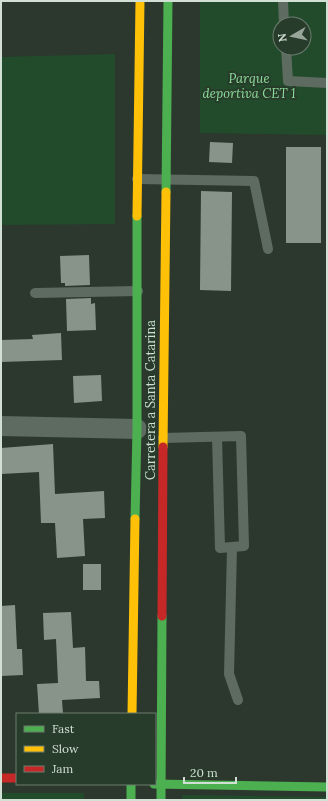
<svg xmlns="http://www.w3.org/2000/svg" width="328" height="801" font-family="Lora,serif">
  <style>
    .green { fill: #214b2a; fill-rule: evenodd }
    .building { fill: #88938a }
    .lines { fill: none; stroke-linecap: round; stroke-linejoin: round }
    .lane { stroke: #5e6b60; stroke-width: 10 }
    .street { stroke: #5e6b60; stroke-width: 20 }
    .fast { stroke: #4caf50; stroke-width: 9 }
    .slow { stroke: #ffc107; stroke-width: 9 }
    .jam { stroke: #c62828; stroke-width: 9 }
    .labels { text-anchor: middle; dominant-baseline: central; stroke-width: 4; stroke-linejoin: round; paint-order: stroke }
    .park-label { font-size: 13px; font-style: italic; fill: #8ddc9a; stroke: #283c2b }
    .street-label { font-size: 13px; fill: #d2dfd4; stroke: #283c2b }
  </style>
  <rect width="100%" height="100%" fill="#2c382e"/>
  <!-- green -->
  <g class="green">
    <path d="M 200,1 L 327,1 L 327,135 L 200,133 ZM 280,24 L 304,24 L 304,48 L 280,48 Z"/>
    <path d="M 115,54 L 115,224 L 1,225 L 1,57 Z"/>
    <rect x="1" y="793" width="83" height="7"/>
    <path d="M 182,795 L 327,797 L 327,800 L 182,800 Z"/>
  </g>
  <!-- building -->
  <g class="building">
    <path d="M 210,142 L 233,143 L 232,163 L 209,162 Z"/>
    <rect x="286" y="147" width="35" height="96"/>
    <path d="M 201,191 L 232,192 L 231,291 L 200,290 Z"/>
    <path d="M 89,255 L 90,285 L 65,286 L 65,283 L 61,283 L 60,256 Z"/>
    <path d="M 91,298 L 91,304 L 95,303 L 96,330 L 67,331 L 66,299 Z"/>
    <path d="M 61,333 L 62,360 L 1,362 L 1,340 L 33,339 L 32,335 Z"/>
    <path d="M 101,375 L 102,401 L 74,403 L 73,376 Z"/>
    <path d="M 53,444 L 55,494 L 104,491 L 105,518 L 83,519 L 85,556 L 57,558 L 55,523 L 41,523 L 39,472 L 1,474 L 1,448 Z"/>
    <rect x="83" y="564" width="18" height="26"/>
    <path d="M 15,605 L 17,649 L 22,649 L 23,675 L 1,676 L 1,606 Z"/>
    <path d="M 71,612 L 73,648 L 85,647 L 86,681 L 99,681 L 100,698 L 62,700 L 63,714 L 39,714 L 37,684 L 58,683 L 56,639 L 44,640 L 43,613 Z"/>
  </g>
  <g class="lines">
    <!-- lane -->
    <g class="lane">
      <path d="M 283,1 L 284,24"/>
      <path d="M 286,48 L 288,81 L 327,83"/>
      <path d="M 137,179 L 254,181 L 268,249"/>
      <path d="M 35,293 L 138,291"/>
      <path d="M 163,438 L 241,436 L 244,546 L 220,548 L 217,437"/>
      <path d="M 232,548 L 229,674 L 238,700"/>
    </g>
    <!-- street -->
    <path class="street" d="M 1,426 L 137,429"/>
    <!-- fast -->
    <g class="fast">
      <path d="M 166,192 L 168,1"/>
      <path d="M 135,519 L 137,429 L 137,216"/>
      <path d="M 131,784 L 131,800"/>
      <path d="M 154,784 L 327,787"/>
      <path d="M 161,800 L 162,616"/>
    </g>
    <!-- slow -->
    <g class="slow">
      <path d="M 137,216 L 140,1"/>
      <path d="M 163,447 L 166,192"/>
      <path d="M 132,714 L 135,519"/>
    </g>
    <!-- jam -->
    <g class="jam">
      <path d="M 162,616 L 163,447"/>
      <path d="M 1,778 L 17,778"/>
    </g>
  </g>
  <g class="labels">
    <!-- park labels -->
    <g class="park-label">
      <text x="249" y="78">Parque<tspan x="249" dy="15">deportiva CET 1</tspan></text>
    </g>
    <!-- street labels -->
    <g class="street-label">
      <text transform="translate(150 400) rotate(-90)">Carretera a Santa Catarina</text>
    </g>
  </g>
  <!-- border -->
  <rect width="328" height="801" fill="none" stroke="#d2dfd4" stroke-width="4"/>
  <!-- legend -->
  <rect x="16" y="713" width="140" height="72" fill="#283c2b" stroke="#6c7d6f"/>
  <rect x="24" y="726" width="20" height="6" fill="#4caf50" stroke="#6c7d6f"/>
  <text x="52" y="733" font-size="12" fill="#d2dfd4">Fast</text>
  <rect x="24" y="746" width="20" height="6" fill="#ffc107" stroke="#6c7d6f"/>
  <text x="52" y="753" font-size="12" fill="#d2dfd4">Slow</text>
  <rect x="24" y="766" width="20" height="6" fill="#c62828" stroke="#6c7d6f"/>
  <text x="52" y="773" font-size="12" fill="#d2dfd4">Jam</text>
  <!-- north arrow -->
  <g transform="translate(292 36) rotate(261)"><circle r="19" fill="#283c2b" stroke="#6c7d6f"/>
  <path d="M0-3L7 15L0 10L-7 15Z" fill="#98a59a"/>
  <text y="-6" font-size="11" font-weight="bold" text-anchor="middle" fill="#d2dfd4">N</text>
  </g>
  <!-- scale -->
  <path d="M184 777v6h52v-6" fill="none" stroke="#d2dfd4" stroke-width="2"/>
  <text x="190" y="777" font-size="12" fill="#d2dfd4" stroke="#283c2b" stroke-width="3" paint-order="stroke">20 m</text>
</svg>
